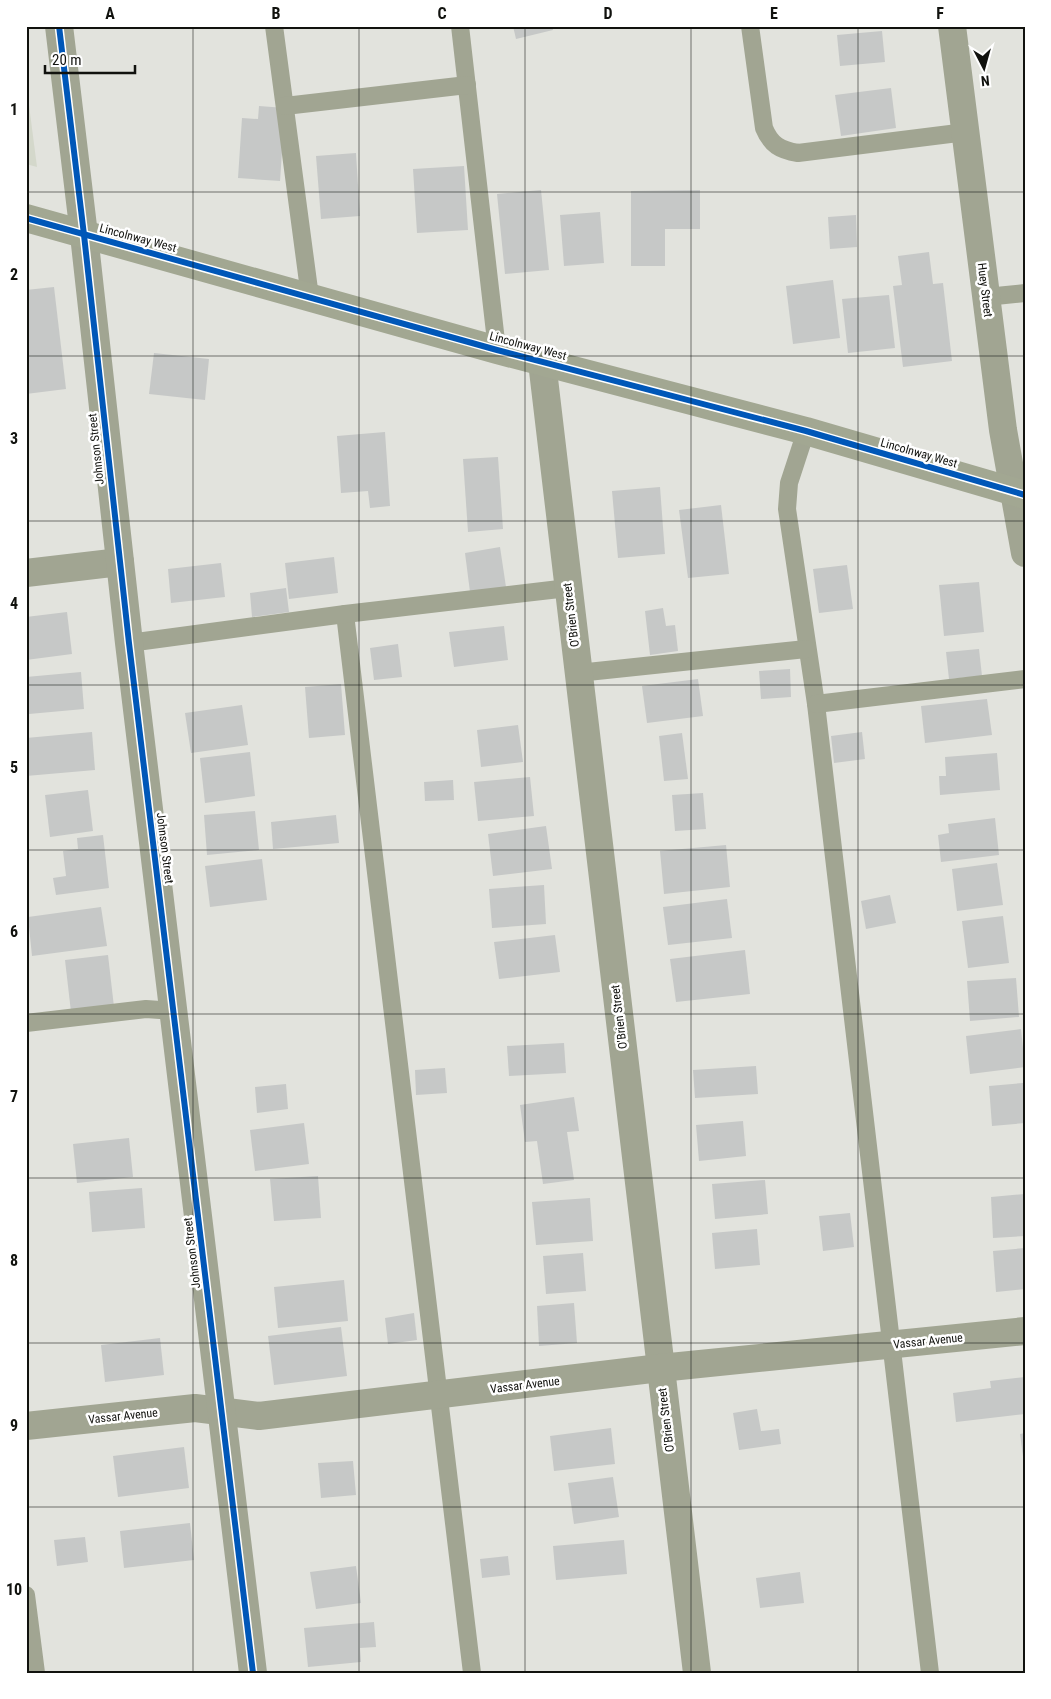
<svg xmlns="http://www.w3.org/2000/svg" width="1051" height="1699" font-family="'Roboto Condensed',sans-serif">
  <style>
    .built { fill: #d4d8cb }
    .building { fill: #c6c8c7 }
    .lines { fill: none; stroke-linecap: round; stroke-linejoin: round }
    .service { stroke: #a1a592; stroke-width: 18 }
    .minor { stroke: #a1a592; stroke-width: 28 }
    .tertiary { stroke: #a1a592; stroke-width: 28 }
    .primary { stroke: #a2a792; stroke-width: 28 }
    .cycleway-casing { stroke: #fff; stroke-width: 9 }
    .cycleway { stroke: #0057b8; stroke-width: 6 }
    .grid { fill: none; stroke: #11120e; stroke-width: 1; stroke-opacity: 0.55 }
    .labels { text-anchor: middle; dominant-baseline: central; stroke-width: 5; stroke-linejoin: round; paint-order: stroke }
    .street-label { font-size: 12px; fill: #11120e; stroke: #fff }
    .neatline { fill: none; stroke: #11120e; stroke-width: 2 }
    .grid-label { font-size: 16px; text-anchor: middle; font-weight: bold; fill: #11120e }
  </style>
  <rect width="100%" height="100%" fill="#e2e3dd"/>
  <!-- built -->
  <path class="built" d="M 26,82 L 37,167 L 26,164 Z"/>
  <!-- building -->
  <g class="building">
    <path d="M 513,26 L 552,26 L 553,30 L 516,39 Z"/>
    <path d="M 882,31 L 885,62 L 840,66 L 837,35 Z"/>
    <path d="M 891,88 L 896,128 L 841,136 L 835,95 Z"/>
    <path d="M 259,106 L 285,108 L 280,181 L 238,178 L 242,118 L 258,119 Z"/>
    <path d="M 356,153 L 360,216 L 321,219 L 316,156 Z"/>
    <path d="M 464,166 L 468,230 L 417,233 L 413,169 Z"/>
    <path d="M 541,190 L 549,270 L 505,274 L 497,194 Z"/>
    <path d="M 700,190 L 700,229 L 665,229 L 665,266 L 631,266 L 631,191 Z"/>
    <path d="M 600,212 L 604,263 L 564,266 L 560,215 Z"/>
    <path d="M 856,215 L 857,247 L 830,249 L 828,217 Z"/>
    <path d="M 929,252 L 933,284 L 943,283 L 952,361 L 903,367 L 893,286 L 902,285 L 898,256 Z"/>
    <path d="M 833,280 L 840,338 L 793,344 L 786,286 Z"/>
    <path d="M 54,287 L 66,389 L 26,394 L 26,290 Z"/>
    <path d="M 889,295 L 895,348 L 848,353 L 842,299 Z"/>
    <path d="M 154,353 L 209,359 L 205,400 L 149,394 Z"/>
    <path d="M 385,432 L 390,506 L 370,508 L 368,491 L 341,493 L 337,436 Z"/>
    <path d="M 498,457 L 503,529 L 468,532 L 463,459 Z"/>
    <path d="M 660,487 L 665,554 L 618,558 L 612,491 Z"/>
    <path d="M 721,505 L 729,574 L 688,578 L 679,510 Z"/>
    <path d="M 500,547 L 506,587 L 470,592 L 465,553 Z"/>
    <path d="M 334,557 L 338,593 L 289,599 L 285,563 Z"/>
    <path d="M 221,563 L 225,597 L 171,603 L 168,569 Z"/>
    <path d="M 847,565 L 853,609 L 819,613 L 813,569 Z"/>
    <path d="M 979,582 L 984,632 L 944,636 L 939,585 Z"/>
    <path d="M 286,588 L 289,612 L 252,617 L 250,593 Z"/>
    <path d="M 663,608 L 666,626 L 675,625 L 678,651 L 650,655 L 645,611 Z"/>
    <path d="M 67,612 L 72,654 L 26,660 L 26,617 Z"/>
    <path d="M 504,626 L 508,660 L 454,667 L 449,632 Z"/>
    <path d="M 398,644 L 402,677 L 374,680 L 370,648 Z"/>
    <path d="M 979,649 L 982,676 L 949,679 L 946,652 Z"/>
    <path d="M 790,669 L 791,697 L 761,699 L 759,671 Z"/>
    <path d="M 81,672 L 84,709 L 29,714 L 26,677 Z"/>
    <path d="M 698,679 L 703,716 L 647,723 L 642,686 Z"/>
    <path d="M 341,684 L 345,735 L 309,738 L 305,687 Z"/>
    <path d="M 987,699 L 992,735 L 925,743 L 921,706 Z"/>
    <path d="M 242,705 L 248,745 L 191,753 L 185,713 Z"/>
    <path d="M 518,725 L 523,762 L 481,767 L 477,730 Z"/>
    <path d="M 92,732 L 95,770 L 26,776 L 26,738 Z"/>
    <path d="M 862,732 L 865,759 L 834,763 L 831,736 Z"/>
    <path d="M 682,733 L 688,779 L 664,781 L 659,736 Z"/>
    <path d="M 250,752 L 255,796 L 205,803 L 200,758 Z"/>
    <path d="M 997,753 L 1000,790 L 940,795 L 939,776 L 946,776 L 945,757 Z"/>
    <path d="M 530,777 L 534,816 L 478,821 L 474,782 Z"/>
    <path d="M 453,780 L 454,800 L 425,801 L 424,782 Z"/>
    <path d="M 88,790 L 93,831 L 50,837 L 45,795 Z"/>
    <path d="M 703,793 L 706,829 L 675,831 L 672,795 Z"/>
    <path d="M 255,811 L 259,850 L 207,855 L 204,815 Z"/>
    <path d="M 336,815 L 339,843 L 273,849 L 271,822 Z"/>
    <path d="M 995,818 L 999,855 L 941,862 L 938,835 L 949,833 L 948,824 Z"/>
    <path d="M 546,826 L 552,869 L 493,876 L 488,834 Z"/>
    <path d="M 103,835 L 109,888 L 56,895 L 53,878 L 66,876 L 63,851 L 78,849 L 77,838 Z"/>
    <path d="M 726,845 L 730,887 L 664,894 L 660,851 Z"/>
    <path d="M 262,859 L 267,900 L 210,907 L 205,866 Z"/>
    <path d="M 997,863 L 1003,905 L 957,911 L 952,869 Z"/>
    <path d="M 544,885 L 546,924 L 492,928 L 489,889 Z"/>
    <path d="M 890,895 L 896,923 L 866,929 L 861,901 Z"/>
    <path d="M 727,899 L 732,938 L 668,945 L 663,907 Z"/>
    <path d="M 101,907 L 107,946 L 32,956 L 28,917 Z"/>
    <path d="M 1003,916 L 1009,963 L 968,968 L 962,921 Z"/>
    <path d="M 555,935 L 560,972 L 499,979 L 494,942 Z"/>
    <path d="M 745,950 L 750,994 L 676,1002 L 670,959 Z"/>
    <path d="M 108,955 L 114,1007 L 71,1012 L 65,960 Z"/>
    <path d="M 1016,978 L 1019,1017 L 970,1021 L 967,981 Z"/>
    <path d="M 1021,1029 L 1025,1067 L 970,1074 L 966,1036 Z"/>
    <path d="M 564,1043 L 566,1073 L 509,1076 L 507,1046 Z"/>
    <path d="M 756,1066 L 758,1094 L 695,1098 L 693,1070 Z"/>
    <path d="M 445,1068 L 447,1093 L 416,1095 L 415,1070 Z"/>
    <path d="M 1023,1083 L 1025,1123 L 992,1126 L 989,1086 Z"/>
    <path d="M 286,1084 L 288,1109 L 257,1113 L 255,1087 Z"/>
    <path d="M 574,1097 L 579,1131 L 567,1132 L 574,1180 L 543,1184 L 537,1141 L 525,1142 L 520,1105 Z"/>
    <path d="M 743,1121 L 746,1156 L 699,1161 L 696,1125 Z"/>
    <path d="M 304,1123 L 309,1164 L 255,1171 L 250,1130 Z"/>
    <path d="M 129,1138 L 133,1177 L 77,1183 L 73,1144 Z"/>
    <path d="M 318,1176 L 321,1218 L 274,1221 L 270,1179 Z"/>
    <path d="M 765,1180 L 768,1214 L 715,1219 L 712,1184 Z"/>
    <path d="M 142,1188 L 145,1228 L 92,1232 L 89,1192 Z"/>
    <path d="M 1025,1194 L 1025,1236 L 993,1238 L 991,1197 Z"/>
    <path d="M 590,1198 L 593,1241 L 536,1245 L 532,1202 Z"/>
    <path d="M 850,1213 L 854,1247 L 823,1251 L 819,1216 Z"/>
    <path d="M 757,1229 L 760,1265 L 715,1269 L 712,1233 Z"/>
    <path d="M 1025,1248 L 1025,1289 L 996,1292 L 993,1251 Z"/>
    <path d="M 583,1253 L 586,1291 L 546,1294 L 543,1256 Z"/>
    <path d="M 344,1280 L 348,1321 L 278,1328 L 274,1287 Z"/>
    <path d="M 574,1303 L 577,1343 L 539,1346 L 537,1306 Z"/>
    <path d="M 414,1313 L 417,1340 L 388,1344 L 385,1318 Z"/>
    <path d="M 341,1327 L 347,1376 L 274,1385 L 268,1336 Z"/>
    <path d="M 160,1338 L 164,1375 L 105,1382 L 101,1345 Z"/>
    <path d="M 1025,1377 L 1025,1414 L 956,1422 L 953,1393 L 991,1388 L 990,1381 Z"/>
    <path d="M 757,1409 L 761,1431 L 779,1429 L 781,1444 L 739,1450 L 733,1413 Z"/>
    <path d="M 611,1428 L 615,1464 L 554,1471 L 550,1436 Z"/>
    <path d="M 1025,1433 L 1025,1464 L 1024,1464 L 1020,1434 Z"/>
    <path d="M 184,1447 L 189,1488 L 118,1497 L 113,1456 Z"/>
    <path d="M 353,1461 L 356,1495 L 321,1498 L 318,1463 Z"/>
    <path d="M 613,1477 L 619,1517 L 574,1524 L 568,1483 Z"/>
    <path d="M 190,1523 L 194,1560 L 124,1568 L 120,1531 Z"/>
    <path d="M 85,1537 L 88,1562 L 57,1566 L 54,1540 Z"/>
    <path d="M 624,1540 L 627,1574 L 556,1580 L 553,1546 Z"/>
    <path d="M 508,1556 L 510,1575 L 482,1578 L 480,1559 Z"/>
    <path d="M 356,1566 L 361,1603 L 316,1609 L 310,1572 Z"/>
    <path d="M 800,1572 L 804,1603 L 760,1608 L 756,1578 Z"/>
    <path d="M 374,1622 L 376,1647 L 360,1648 L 361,1662 L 308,1667 L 304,1628 Z"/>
  </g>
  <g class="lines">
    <!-- service -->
    <g class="service">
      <path d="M 274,26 L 310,297"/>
      <path d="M 460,26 L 497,350"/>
      <path d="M 750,26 L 764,128 C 771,145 780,150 798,153 L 966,132"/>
      <path d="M 285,106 L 467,85"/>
      <path d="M 986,297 L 1025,293"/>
      <path d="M 806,431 L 789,483 L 787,509 L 816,704 L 930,1673"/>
      <path d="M 345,614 L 472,1673"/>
      <path d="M 129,643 L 345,614 L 568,588"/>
      <path d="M 578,673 L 806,649"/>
      <path d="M 816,704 L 1025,679"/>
      <path d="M 26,1023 L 146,1009 L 174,1011"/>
      <path d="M 26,1595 L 36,1673"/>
    </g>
    <!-- minor -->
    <g class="minor">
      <path d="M 59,26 L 84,235"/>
      <path d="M 952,26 L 1003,430 L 1025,553"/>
      <path d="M 542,362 L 697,1673"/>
      <path d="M 26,573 L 120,562"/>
      <path d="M 26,1426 L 195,1408 L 259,1416 L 660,1368 L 1025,1331"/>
    </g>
    <!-- tertiary -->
    <path class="tertiary" d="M 84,235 L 129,643 L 253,1673"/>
    <!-- primary -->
    <path class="primary" d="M 26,218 L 497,350 L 806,431 L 1025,495"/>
    <!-- cycleway casing -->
    <g class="cycleway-casing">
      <g id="cycleway">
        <path d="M 59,26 L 84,235 L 129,643 L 253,1673"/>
        <path d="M 26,218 L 497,350 L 806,431 L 1025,495"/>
      </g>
    </g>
    <!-- cycleway -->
    <use href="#cycleway" class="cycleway"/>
  </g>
  <!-- grid -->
  <path class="grid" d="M 193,26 L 193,1673M 359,26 L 359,1673M 525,26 L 525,1673M 691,26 L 691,1673M 858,26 L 858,1673M 26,192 L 1025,192M 26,356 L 1025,356M 26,521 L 1025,521M 26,685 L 1025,685M 26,850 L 1025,850M 26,1014 L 1025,1014M 26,1178 L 1025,1178M 26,1343 L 1025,1343M 26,1507 L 1025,1507"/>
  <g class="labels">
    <!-- street labels -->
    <g class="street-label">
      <text transform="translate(138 238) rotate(15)">Lincolnway West</text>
      <text transform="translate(985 290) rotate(83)">Huey Street</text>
      <text transform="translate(528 346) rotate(15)">Lincolnway West</text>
      <text transform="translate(96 449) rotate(-96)">Johnson Street</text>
      <text transform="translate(919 453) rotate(16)">Lincolnway West</text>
      <text transform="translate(571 615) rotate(-97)">O'Brien Street</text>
      <text transform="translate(165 848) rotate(83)">Johnson Street</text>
      <text transform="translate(619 1017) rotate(-97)">O'Brien Street</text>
      <text transform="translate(192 1253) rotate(-97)">Johnson Street</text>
      <text transform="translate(928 1341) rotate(-6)">Vassar Avenue</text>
      <text transform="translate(525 1385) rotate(-7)">Vassar Avenue</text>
      <text transform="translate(123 1416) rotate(-6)">Vassar Avenue</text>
      <text transform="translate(666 1420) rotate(-97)">O'Brien Street</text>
    </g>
  </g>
  <!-- border -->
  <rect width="1051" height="1699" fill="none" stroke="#ffffff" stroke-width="55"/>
  <!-- north arrow -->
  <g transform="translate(984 68) rotate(174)" stroke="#ffffff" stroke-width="4" paint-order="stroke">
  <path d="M0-4L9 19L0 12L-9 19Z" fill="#11120e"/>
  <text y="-8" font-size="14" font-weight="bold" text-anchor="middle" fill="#11120e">N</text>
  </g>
  <!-- scale -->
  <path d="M45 65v8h90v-8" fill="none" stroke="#11120e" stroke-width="2.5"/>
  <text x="52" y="65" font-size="15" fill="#11120e" stroke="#ffffff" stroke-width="4" paint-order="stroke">20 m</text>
  <rect x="28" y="28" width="996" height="1644" class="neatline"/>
  <g class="grid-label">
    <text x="110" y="19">A</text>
    <text x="276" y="19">B</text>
    <text x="442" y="19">C</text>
    <text x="608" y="19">D</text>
    <text x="774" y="19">E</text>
    <text x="940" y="19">F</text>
    <text x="14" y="115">1</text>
    <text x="14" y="280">2</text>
    <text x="14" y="444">3</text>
    <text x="14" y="609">4</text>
    <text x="14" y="773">5</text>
    <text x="14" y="937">6</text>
    <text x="14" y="1102">7</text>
    <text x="14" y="1266">8</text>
    <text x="14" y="1431">9</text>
    <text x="14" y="1595">10</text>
  </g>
</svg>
